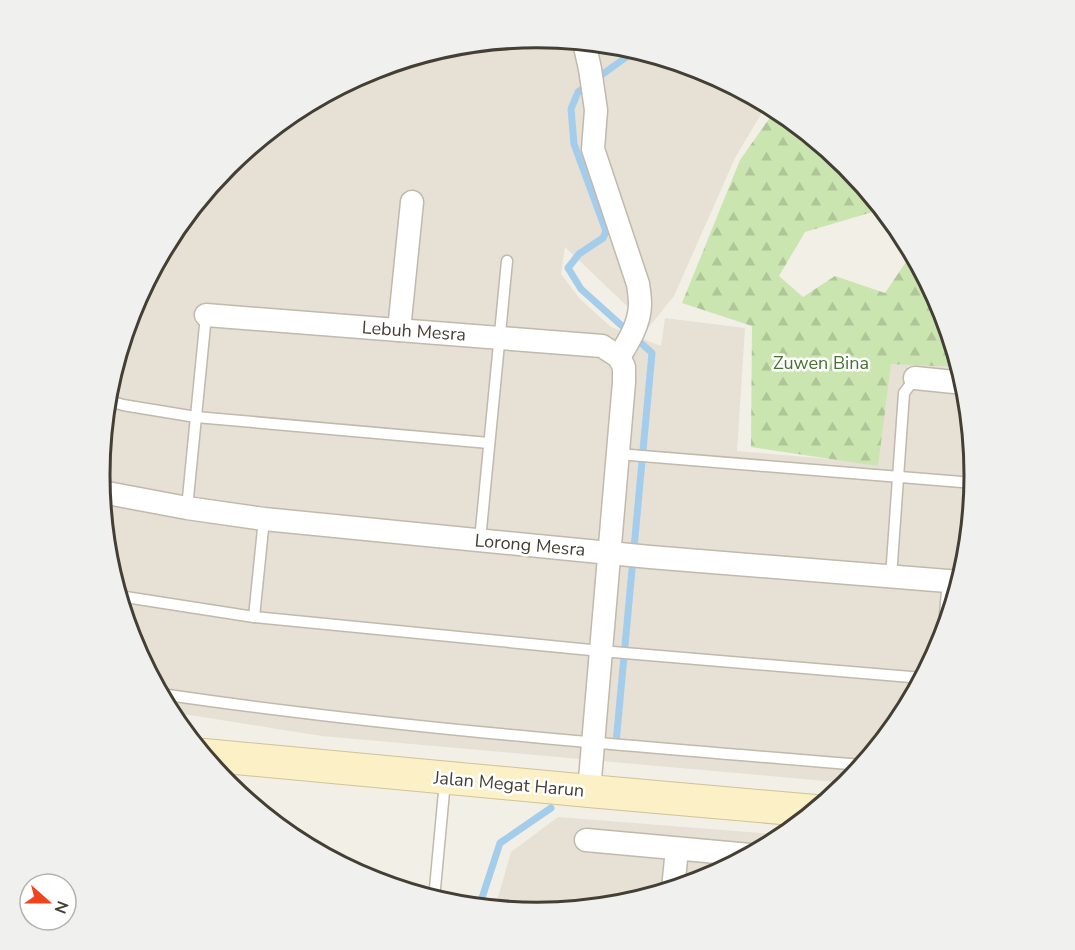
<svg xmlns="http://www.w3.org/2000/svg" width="1075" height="950" font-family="'Nunito Sans',sans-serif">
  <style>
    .residential { fill: #e6e1d4 }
    .forest { fill: url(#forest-firs) }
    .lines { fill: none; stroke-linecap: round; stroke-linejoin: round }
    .stream { stroke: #a4cdec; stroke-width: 7 }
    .lane-casing { stroke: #c0b9ac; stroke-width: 13 }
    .street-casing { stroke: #c0b9ac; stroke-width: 25 }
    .secondary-casing { stroke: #d0c397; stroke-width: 34 }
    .lane { stroke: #fff; stroke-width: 10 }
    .street { stroke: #fff; stroke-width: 22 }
    .secondary { stroke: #fcf0c6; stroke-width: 32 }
    .labels { text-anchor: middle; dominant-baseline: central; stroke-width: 5; stroke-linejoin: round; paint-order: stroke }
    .street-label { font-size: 18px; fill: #443f35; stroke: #fff }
    .park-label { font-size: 18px; fill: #45732c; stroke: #fff }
    .rim { fill: none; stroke: #443f35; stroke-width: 3 }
  </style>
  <defs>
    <pattern id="forest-firs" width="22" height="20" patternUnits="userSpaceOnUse" patternTransform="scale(1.5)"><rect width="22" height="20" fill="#cbe5b0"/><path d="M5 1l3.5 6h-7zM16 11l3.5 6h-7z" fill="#b0c698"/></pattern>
  </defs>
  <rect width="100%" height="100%" fill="#f2efe6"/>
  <!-- residential -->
  <g class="residential">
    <path d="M 538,38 L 623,46 L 705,71 L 767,104 L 735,158 L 674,296 L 649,327 L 565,247 L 561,274 L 580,299 L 611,327 L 661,346 L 665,318 L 745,328 L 737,451 L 852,461 L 888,351 L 958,360 L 967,390 L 975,475 L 967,561 L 942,643 L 901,718 L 848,783 L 322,736 L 170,712 L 133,642 L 108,560 L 100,475 L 108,389 L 133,307 L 174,232 L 228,165 L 295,111 L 370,71 L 452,46 Z"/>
    <path d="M 558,817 L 785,835 L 780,839 L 705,879 L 623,904 L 537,912 L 495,908 L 511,852 Z"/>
  </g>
  <!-- forest -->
  <path class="forest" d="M 776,109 L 847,166 L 876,201 L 876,211 L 805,232 L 779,276 L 803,297 L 835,276 L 885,293 L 912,253 L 942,308 L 960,367 L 891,364 L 878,466 L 751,447 L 752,326 L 682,303 L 740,160 Z"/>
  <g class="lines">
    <!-- stream -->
    <g class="stream">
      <path d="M 596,79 L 636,50"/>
      <path d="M 587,85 L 578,92 L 571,109 L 574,144 L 606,231 L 603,238 L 579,254 L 568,268 L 581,289 L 652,353 L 616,743"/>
      <path d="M 479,907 L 500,843 L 551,808"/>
    </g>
    <!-- lane casing -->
    <g class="lane-casing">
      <g id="lane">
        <path d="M 107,400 L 123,405 L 196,417 L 489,443"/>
        <path d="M 618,454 L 974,483"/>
        <path d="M 187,508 L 206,315"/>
        <path d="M 480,540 L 507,261"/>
        <path d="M 891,577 L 904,393 L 915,378"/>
        <path d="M 119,596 L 254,617 L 601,651 L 923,678"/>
        <path d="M 254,617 L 264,519"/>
        <path d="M 943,636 L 948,581"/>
        <path d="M 161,694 C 394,728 628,746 863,765"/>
        <path d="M 434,899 L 445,781"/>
      </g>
    </g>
    <!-- street casing -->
    <g class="street-casing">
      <g id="street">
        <path d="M 584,42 L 590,69 L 596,110 L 593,149 L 638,284 C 639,291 640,297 640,304 C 640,323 629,341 619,357"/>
        <path d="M 206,315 L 602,346 L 619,357"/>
        <path d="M 399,330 L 412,202"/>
        <path d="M 915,378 L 964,383"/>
        <path d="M 102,492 L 187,508 L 264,519 L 650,557 L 960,582"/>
        <path d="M 589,791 L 624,382 L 624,367 L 619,357"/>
        <path d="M 586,840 L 750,855"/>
        <path d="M 673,889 L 677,849"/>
      </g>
    </g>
    <!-- secondary casing -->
    <g class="secondary-casing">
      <path id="secondary" d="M 204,755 L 589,791 L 815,811"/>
    </g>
    <!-- lane -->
    <use href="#lane" class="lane"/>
    <!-- street -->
    <use href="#street" class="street"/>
    <!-- secondary -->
    <use href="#secondary" class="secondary"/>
  </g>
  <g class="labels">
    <!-- street labels -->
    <g class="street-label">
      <text transform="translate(414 331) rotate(4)">Lebuh Mesra</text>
      <text transform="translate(530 545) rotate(5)">Lorong Mesra</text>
      <text transform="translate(509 784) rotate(5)">Jalan Megat Harun</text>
    </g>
    <!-- park labels -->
    <g class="park-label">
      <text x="821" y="363">Zuwen Bina</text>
    </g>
  </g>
  <!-- crop -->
  <path d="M0 0H1075V950H0ZM110 475a427 427 0 1 1 854 0a427 427 0 1 1-854 0Z" fill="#f0f0ef" fill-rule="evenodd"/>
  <path class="rim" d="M110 475a427 427 0 1 1 854 0a427 427 0 1 1-854 0Z"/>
  <!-- north arrow -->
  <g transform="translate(48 902) rotate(111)"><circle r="28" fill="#ffffff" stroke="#b4b2ae" stroke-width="1.5"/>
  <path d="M0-4.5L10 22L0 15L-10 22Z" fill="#ef451f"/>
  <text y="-9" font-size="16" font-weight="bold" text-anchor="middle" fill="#443f35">N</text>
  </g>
</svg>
